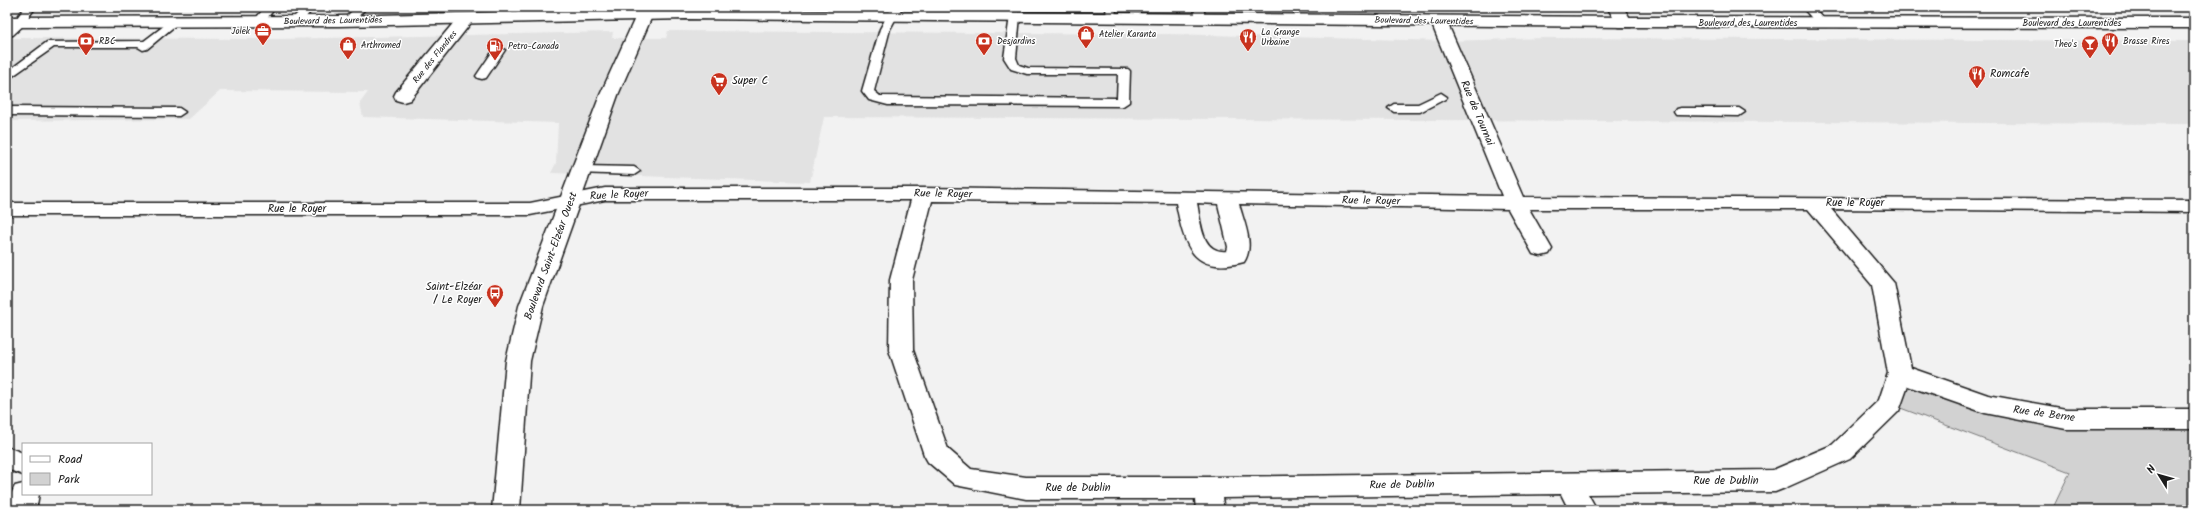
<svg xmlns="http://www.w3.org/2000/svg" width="2201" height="517" font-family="Kalam,sans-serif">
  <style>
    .built { fill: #e2e2e2 }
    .green { fill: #d2d2d2; stroke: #777 }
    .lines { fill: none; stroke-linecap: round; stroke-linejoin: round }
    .service-casing { stroke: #1c1c1c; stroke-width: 3 }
    .minor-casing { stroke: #1c1c1c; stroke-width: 3 }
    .tertiary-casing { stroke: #1c1c1c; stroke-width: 3 }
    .secondary-casing { stroke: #1c1c1c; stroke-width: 3 }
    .service { fill: #fff; fill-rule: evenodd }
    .minor { fill: #fff; fill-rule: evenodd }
    .tertiary { fill: #fff; fill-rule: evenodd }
    .secondary { fill: #fff; fill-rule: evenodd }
    .labels { text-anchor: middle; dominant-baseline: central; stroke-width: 3; stroke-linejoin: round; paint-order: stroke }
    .far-street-label { font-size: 9px; fill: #1c1c1c; stroke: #fff }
    .far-poi-label { font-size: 9px; fill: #1c1c1c; stroke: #fff; text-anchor: start }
    .poi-label { font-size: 11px; fill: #1c1c1c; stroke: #fff; text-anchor: start }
    .street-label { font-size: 11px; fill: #1c1c1c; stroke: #fff }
  </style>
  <rect width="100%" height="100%" fill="#f2f2f2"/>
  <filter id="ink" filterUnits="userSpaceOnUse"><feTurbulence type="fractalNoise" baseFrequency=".025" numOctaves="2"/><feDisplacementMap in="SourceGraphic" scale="8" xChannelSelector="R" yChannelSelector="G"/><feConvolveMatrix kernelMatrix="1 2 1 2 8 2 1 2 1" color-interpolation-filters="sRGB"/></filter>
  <g filter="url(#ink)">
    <!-- built -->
    <g class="built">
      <path d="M 7,7 L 333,7 L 275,8 Z"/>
      <path d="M 668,31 L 1167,34 L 1447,41 L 1545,38 L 2194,41 L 2194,124 L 824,117 L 810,182 L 551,173 L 556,163 L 558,123 L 363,117 L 360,103 L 368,92 L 220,91 L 189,119 L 7,121 L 7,38 L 277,39 L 613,32 L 612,38 L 666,38 Z"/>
    </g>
    <!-- green -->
    <path class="green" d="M 1900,373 L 1985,404 L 2194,419 L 2194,510 L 2052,510 L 2070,472 L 1890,404 Z"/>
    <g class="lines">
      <!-- service casing -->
      <g class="service-casing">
        <g id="service">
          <path d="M 25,7 L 36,7 L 23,24 L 15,24 L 14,22 Z"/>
          <path d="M 265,7 L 276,7 L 262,24 L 254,24 L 253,22 Z"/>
          <path d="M 304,7 L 315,7 L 299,24 L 291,24 L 290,22 L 291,20 Z"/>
          <path d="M 356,7 L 367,7 L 352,23 L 344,23 L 343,21 L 344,19 Z"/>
          <path d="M 892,7 L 902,7 L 890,29 L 874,91 L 880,96 L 1117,98 L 1118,74 L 1027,74 L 1011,69 L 1004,58 L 1010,16 L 1015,13 L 1020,16 L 1016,58 L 1019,65 L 1028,68 L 1128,69 L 1130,71 L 1129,102 L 1123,106 L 888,105 L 869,100 L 862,91 L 880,29 Z"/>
          <path d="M 1106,7 L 1116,7 L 1115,19 L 1107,19 Z"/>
          <path d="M 1194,7 L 1204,7 L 1204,20 L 1196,20 Z"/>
          <path d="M 1802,7 L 1813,7 L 1826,21 L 1827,23 L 1826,25 L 1818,25 Z"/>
          <path d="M 173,19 L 177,20 L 178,22 L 177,24 L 147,49 L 143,50 L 138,47 L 54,47 L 7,80 L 7,72 L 47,42 L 144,41 Z"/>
          <path d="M 499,47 L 505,50 L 486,78 L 482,79 L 478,78 L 476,76 L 495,48 Z"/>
          <path d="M 1441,93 L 1447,97 L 1445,99 L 1420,112 L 1394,112 L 1388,108 L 1394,104 L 1418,104 Z"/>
          <path d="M 7,107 L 179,108 L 185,112 L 179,116 L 7,115 Z"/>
          <path d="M 1680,108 L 1739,108 L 1745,112 L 1739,116 L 1676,115 L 1674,112 L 1676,109 Z"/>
          <path d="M 582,166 L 634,167 L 640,171 L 634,175 L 577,173 L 576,170 L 577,167 Z"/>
        </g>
      </g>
      <!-- minor casing -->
      <g class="minor-casing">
        <g id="minor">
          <path d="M 1607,7 L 1623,7 L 1633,23 L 1631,27 L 1619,27 Z"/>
          <path d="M 466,14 L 472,15 L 474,19 L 410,100 L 403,102 L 396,100 L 394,96 L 396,92 L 460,15 Z"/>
          <path d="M 19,17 L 25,18 L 27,22 L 13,35 L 7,36 L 7,23 Z"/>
          <path d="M 1439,17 L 1445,18 L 1447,22 L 1523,197 L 2194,200 L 2194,212 L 1831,209 L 1894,283 L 1911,368 L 1988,395 L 2066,409 L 2194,409 L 2194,429 L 2066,429 L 1985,413 L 1908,386 L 1899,411 L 1850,459 L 1785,488 L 1775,492 L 1588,494 L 1597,510 L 1569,510 L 1561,494 L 1222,498 L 1224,510 L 1196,510 L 1195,499 L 1026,499 L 955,485 L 928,462 L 924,455 L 889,350 L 890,280 L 911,200 L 605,200 L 530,215 L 7,215 L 7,203 L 530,203 L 605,188 L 923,188 L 1502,196 L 1431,22 L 1433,18 ZM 932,201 L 1176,203 C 1184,245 1192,276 1244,262 C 1255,245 1244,223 1239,204 L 1508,209 L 1533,254 L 1541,256 L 1549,254 L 1552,249 L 1529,209 L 1808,209 L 1872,285 L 1888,373 L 1879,400 L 1832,445 L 1773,470 L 1207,477 L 1026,477 L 971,469 L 948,449 L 913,350 L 912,280 ZM 1197,203 L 1218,204 L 1228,247 L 1227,251 C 1201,254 1201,222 1197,203 Z"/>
          <path d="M 7,447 L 23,453 L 23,475 L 7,469 Z"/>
          <path d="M 23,484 L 23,494 L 39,494 L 36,510 L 8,510 L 11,494 L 15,486 Z"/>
        </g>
      </g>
      <!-- tertiary casing -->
      <g class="tertiary-casing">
        <path id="tertiary" d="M 640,7 L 656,7 L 618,95 L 543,306 L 530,361 L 520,510 L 492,510 L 506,361 L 519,306 L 600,95 Z"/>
      </g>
      <!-- secondary casing -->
      <g class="secondary-casing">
        <path id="secondary" d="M 611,9 L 1628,17 L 2194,18 L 2194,28 L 1628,27 L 686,19 L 339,26 L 7,27 L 7,17 L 339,16 Z"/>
      </g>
      <!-- service -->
      <use href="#service" class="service"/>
      <!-- minor -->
      <use href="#minor" class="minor"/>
      <!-- tertiary -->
      <use href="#tertiary" class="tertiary"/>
      <!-- secondary -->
      <use href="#secondary" class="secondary"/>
    </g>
  </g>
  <!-- icons -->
  <defs>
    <g id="office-pin" transform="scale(0.9)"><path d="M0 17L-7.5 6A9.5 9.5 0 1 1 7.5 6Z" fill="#c8321e" stroke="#fff"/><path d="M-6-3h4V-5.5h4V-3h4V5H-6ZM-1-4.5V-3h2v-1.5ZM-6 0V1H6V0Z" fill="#fff"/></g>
    <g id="shop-pin" transform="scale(0.9)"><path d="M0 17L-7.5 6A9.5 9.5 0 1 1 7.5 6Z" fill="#c8321e" stroke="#fff"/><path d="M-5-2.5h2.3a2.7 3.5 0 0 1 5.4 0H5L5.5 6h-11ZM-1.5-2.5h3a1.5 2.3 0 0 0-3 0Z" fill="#fff"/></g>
    <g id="restaurant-pin" transform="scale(0.9)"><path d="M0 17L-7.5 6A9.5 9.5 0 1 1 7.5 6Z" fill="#c8321e" stroke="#fff"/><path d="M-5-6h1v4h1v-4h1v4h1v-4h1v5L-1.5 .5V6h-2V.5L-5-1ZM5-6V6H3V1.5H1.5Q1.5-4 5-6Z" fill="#fff"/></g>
    <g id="bank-pin" transform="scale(0.9)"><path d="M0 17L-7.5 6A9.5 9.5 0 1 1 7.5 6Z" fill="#c8321e" stroke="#fff"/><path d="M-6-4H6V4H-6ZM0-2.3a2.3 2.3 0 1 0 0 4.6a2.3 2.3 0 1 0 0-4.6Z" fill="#fff"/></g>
    <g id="bar-pin" transform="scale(0.9)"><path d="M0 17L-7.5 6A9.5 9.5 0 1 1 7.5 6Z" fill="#c8321e" stroke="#fff"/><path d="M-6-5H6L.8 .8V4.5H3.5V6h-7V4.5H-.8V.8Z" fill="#fff"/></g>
    <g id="fuel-pin" transform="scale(0.9)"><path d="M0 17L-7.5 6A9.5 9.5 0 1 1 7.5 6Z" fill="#c8321e" stroke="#fff"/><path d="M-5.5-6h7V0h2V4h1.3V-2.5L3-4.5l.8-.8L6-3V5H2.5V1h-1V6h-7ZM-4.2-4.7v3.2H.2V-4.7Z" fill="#fff"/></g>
    <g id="supermarket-pin" transform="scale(0.9)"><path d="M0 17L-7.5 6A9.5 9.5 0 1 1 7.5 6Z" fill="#c8321e" stroke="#fff"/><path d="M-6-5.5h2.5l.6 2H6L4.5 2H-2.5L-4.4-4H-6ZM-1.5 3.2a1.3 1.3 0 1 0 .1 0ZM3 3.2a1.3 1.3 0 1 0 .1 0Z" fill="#fff"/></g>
    <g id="bus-pin" transform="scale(0.9)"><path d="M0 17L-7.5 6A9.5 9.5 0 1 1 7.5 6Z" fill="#c8321e" stroke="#fff"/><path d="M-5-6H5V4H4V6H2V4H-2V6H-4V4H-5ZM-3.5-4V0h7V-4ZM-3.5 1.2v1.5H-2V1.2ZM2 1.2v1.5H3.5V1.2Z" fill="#fff"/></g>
  </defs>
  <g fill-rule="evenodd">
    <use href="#office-pin" x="263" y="31"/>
    <use href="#shop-pin" x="1086" y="34"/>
    <use href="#restaurant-pin" x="1248" y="37"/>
    <use href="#bank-pin" x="86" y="41"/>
    <use href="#bank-pin" x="984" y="41"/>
    <use href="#restaurant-pin" x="2110" y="41"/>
    <use href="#bar-pin" x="2090" y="44"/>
    <use href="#shop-pin" x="348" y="45"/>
    <use href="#fuel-pin" x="495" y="46"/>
    <use href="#restaurant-pin" x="1977" y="74"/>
    <use href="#supermarket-pin" x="719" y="81"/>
    <use href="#bus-pin" x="495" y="293"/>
  </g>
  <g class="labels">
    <!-- far-street labels -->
    <g class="far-street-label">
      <text transform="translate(333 21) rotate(-1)">Boulevard des Laurentides</text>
      <text transform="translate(1424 21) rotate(1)">Boulevard des Laurentides</text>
      <text x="1748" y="23">Boulevard des Laurentides</text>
      <text x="2072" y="23">Boulevard des Laurentides</text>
      <text transform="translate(435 57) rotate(-51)">Rue des Flandres</text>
    </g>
    <!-- far-poi labels -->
    <g class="far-poi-label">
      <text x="250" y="31" text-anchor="end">Jolek</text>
      <text x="1261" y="32">La Grange<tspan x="1261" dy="10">Urbaine</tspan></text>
      <text x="1099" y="34">Atelier Karanta</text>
      <text x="99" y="41">RBC</text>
      <text x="997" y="41">Desjardins</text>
      <text x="2123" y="41">Brasse Rires</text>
      <text x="2077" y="44" text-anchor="end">Theo's</text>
      <text x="361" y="45">Arthromed</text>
      <text x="508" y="46">Petro-Canada</text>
    </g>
    <!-- poi labels -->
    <g class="poi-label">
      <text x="1990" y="74">Romcafe</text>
      <text x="732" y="81">Super C</text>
      <text x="482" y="287" text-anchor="end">Saint-Elzéar<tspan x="482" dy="13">/ Le Royer</tspan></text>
    </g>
    <!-- street labels -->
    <g class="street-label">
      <text transform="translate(1477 113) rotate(67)">Rue de Tournai</text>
      <text transform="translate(943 194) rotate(1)">Rue le Royer</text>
      <text transform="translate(619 195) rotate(-3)">Rue le Royer</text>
      <text transform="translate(1371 201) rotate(1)">Rue le Royer</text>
      <text x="1855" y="203">Rue le Royer</text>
      <text x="297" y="209">Rue le Royer</text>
      <text transform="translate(551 256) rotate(-70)">Boulevard Saint-Elzéar Ouest</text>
      <text transform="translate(2044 414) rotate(8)">Rue de Berne</text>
      <text x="1726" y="481">Rue de Dublin</text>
      <text transform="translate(1402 485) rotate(-1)">Rue de Dublin</text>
      <text x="1078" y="488">Rue de Dublin</text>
    </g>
  </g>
  <!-- margin -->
  <rect width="2201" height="517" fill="none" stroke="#fff" stroke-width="24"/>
  <rect x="12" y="12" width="2177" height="493" fill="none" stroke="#1c1c1c" stroke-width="1.5" filter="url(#ink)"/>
  <!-- legend -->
  <rect x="22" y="443" width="130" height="52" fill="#ffffff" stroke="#a4a4a4"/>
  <rect x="30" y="456" width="20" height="6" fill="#ffffff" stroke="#a4a4a4"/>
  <text x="58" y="463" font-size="12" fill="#1c1c1c">Road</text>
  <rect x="30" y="473" width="20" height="12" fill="#d2d2d2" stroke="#a4a4a4"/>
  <text x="58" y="483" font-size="12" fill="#1c1c1c">Park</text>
  <!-- north arrow -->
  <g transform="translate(2159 475) rotate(307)" stroke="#ffffff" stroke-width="3" paint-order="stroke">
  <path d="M0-3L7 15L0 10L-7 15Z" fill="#1c1c1c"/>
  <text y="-6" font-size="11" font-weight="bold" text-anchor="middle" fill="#1c1c1c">N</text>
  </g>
</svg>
